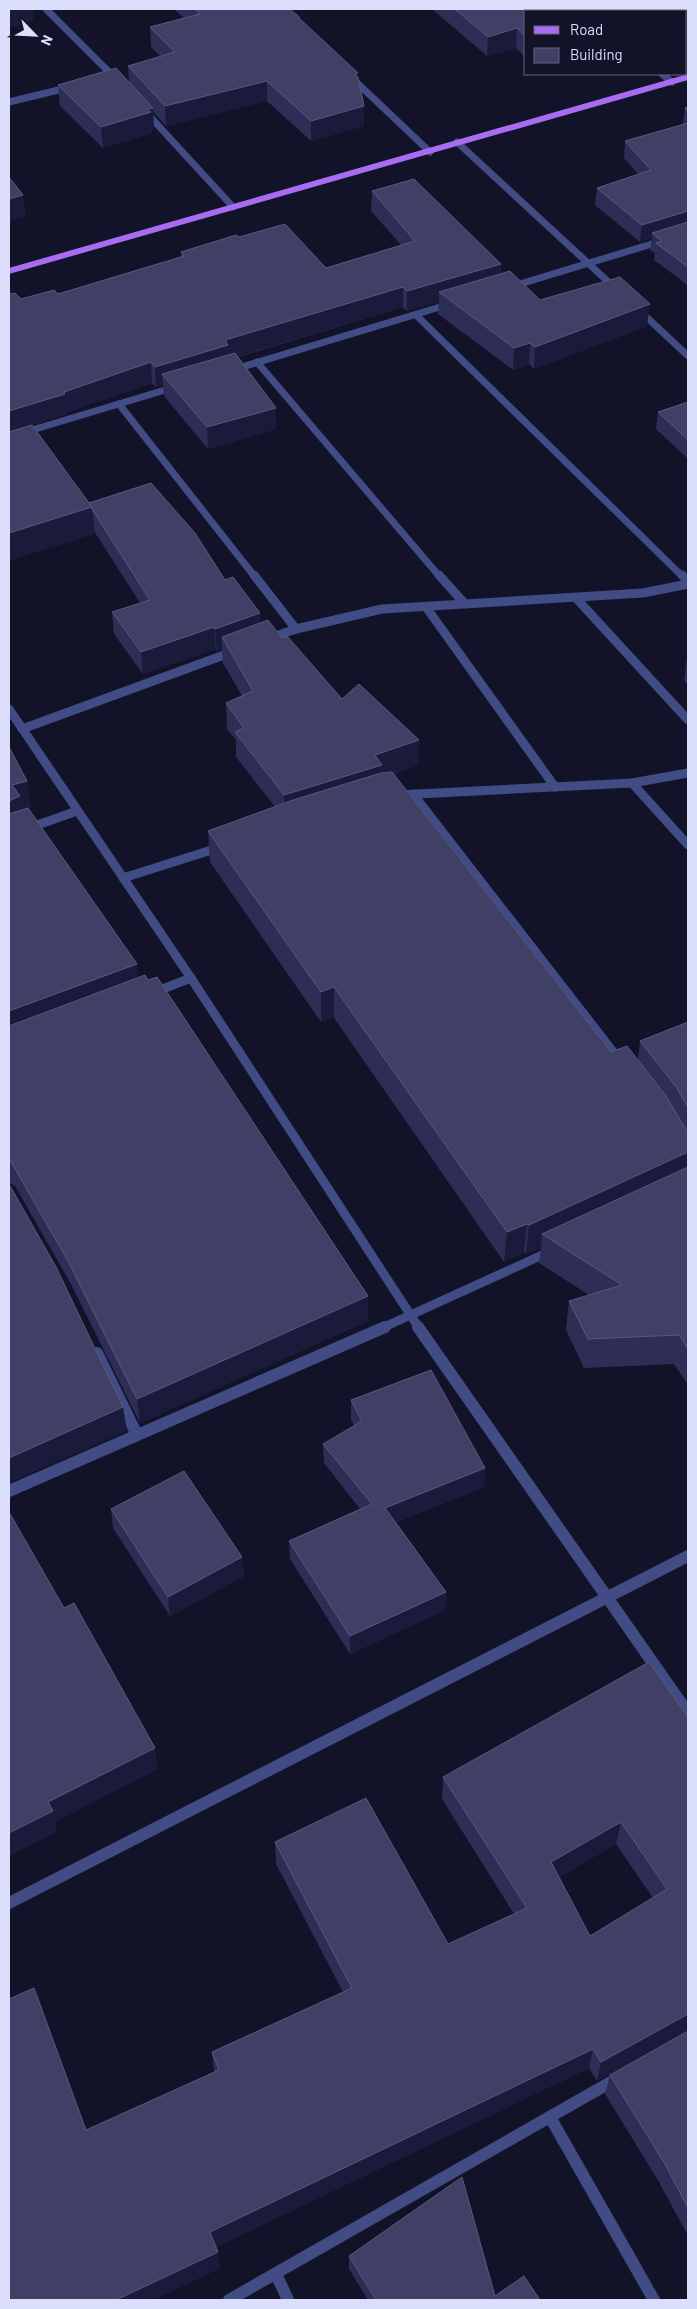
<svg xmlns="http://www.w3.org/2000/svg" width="697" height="2309" font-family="Barlow,sans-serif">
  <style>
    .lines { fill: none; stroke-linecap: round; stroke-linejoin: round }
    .street-far2 { stroke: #414b84; stroke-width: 7 }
    .street-far1 { stroke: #414b84; stroke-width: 9 }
    .street { stroke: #414b84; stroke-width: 12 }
    .primary { fill: #a86cf4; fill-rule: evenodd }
    .wall { fill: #2d2d55; fill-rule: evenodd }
    .shaded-wall { fill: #1a1b3b }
    .building { fill: #404067; stroke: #58597e; fill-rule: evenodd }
  </style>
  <rect width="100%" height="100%" fill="#121328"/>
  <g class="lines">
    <!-- street-far2 -->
    <g class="street-far2">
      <path d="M 46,9 L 116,79"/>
      <path d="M 662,74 L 672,82"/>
      <path d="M 352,78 L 430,152"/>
      <path d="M 9,102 L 71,87"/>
      <path d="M 144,110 L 233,207"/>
      <path d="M 457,142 L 616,289"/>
      <path d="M 510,287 L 688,233"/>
      <path d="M 639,310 L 688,356"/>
      <path d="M 416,315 L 683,577"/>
      <path d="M 257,362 L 440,577"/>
      <path d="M 232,370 L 450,304"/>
      <path d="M 119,404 L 255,577"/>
      <path d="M 9,437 L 175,387"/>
    </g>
    <!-- street-far1 -->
    <g class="street-far1">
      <path d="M 254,575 L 296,629"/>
      <path d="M 439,575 L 465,604"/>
      <path d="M 682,575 L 688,581"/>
      <path d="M 576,598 L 688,720"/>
      <path d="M 426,607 L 555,787"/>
      <path d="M 267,639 L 296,629 L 382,609 L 643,593 L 688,584"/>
      <path d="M 9,709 L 191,978 L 419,1328"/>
      <path d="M 22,729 L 235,651"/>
      <path d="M 632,783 L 688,845"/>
      <path d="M 413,794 L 621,1062"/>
      <path d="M 398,795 L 632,783 L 688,773"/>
      <path d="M 9,835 L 77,811"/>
      <path d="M 123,878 L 221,847"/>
      <path d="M 152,993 L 191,978"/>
      <path d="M 382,1328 L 551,1251"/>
    </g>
    <!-- street -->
    <g class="street">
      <path d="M 418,1327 L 688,1713"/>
      <path d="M 97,1353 L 137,1435"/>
      <path d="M 9,1491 L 385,1327"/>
      <path d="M 9,1903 L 688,1556"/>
      <path d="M 550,2117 L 654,2300"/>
      <path d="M 276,2274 L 288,2300"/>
      <path d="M 229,2300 L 618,2078"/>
    </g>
    <!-- primary -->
    <path class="primary" d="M 688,74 L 688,80 L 9,274 L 9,268 Z"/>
  </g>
  <!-- wall -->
  <g class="wall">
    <path d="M 174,9 L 290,9 L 299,17 L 299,19 L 358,77 L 364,126 L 311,141 L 267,101 L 166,126 L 153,112 L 154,129 L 152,129 L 152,133 L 103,148 L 60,106 L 58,85 L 129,82 L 128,66 L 160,56 L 151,47 L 150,27 L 184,18 Z"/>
    <path d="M 432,9 L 627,9 L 621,11 L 526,11 L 526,58 L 516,48 L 487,56 Z"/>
    <path d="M 688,107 L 688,286 L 681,280 L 654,260 L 655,253 L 650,250 L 652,238 L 640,242 L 595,205 L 597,188 L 638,174 L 624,158 L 625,141 L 683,125 L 685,108 Z"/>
    <path d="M 372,191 L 501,264 L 500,274 L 540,300 L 647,326 L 534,369 L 529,364 L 513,370 L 438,314 L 439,302 L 407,311 L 403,307 L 238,357 L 276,429 L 208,449 L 164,396 L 163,385 L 156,387 L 152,383 L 67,412 L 67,414 L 9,432 L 21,299 L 58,294 L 181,257 L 181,252 L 239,237 L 326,268 L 401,245 L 371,211 Z"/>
    <path d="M 688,402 L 688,459 L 656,429 L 658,412 Z"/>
    <path d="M 89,503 L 225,580 L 260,613 L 260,623 L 282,638 L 342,699 L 419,740 L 418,765 L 394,774 L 611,1052 L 638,1059 L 640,1041 L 688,1022 L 688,1385 L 674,1364 L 584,1368 L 566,1330 L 569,1301 L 589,1295 L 539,1263 L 541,1248 L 526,1254 L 524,1253 L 504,1262 L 334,1018 L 321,1022 L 210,862 L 208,831 L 275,807 L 236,757 L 236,740 L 227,729 L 226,703 L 242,696 L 223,663 L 222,649 L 217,651 L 216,649 L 143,674 L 114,634 L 112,612 L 140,603 L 94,531 L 95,534 Z"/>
    <path d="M 688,655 L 688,685 L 684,680 L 687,656 Z"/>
    <path d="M 9,747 L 31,807 L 28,808 L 138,978 L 368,1321 L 140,1423 L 72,1286 L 15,1186 L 9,1183 Z"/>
    <path d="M 351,1400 L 485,1468 L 484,1487 L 396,1522 L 446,1592 L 445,1610 L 350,1654 L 290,1559 L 289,1541 L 360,1509 L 324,1463 L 323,1444 L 354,1426 L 351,1419 Z"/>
    <path d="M 111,1509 L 242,1557 L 244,1576 L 170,1616 L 113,1528 Z"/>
    <path d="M 649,1662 L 688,2030 L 597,2081 L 589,2068 L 216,2247 L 220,2268 L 153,2300 L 9,2300 L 86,2130 L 214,2072 L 212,2052 L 343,1992 L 276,1864 L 275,1842 L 448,1944 L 514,1914 L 442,1799 L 443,1777 ZM 616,1844 L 653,1898 L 590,1936 L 559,1877 Z"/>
    <path d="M 688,2031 L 688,2236 L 659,2182 L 605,2094 L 610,2075 Z"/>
    <path d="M 349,2256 L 495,2296 L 540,2300 L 368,2300 L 349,2269 Z"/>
  </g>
  <!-- shaded-wall -->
  <g class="shaded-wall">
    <path d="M 9,9 L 33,9 L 34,21 L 9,28 Z"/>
    <path d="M 581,9 L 627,9 L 621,11 L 575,11 Z"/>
    <path d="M 517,28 L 516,48 L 487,56 L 488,37 Z"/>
    <path d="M 267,81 L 267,101 L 166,126 L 165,106 Z"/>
    <path d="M 364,106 L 364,126 L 311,141 L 311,121 Z"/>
    <path d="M 153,108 L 154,129 L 152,129 L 152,133 L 103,148 L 101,127 L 147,109 Z"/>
    <path d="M 23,195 L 26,216 L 9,221 L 9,199 Z"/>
    <path d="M 688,211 L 686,228 L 652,233 L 652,238 L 640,242 L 642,225 Z"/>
    <path d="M 501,264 L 500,284 L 439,292 L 439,302 L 407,311 L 407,291 Z"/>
    <path d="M 403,287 L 403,307 L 229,359 L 162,374 L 163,385 L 156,387 L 155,367 L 225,340 Z"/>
    <path d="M 650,304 L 647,326 L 534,369 L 535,347 Z"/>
    <path d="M 530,343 L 529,364 L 513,370 L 514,348 Z"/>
    <path d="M 151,362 L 152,383 L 67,412 L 67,414 L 9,432 L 9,411 Z"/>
    <path d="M 276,408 L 276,429 L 208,449 L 207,427 Z"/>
    <path d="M 92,507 L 95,534 L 9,561 L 9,533 Z"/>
    <path d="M 260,613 L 261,635 L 222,637 L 222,649 L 217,651 L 215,629 Z"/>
    <path d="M 214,627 L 216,649 L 143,674 L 141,652 Z"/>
    <path d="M 419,740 L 418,765 L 382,778 L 285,820 L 284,795 L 375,755 Z"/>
    <path d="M 27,781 L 31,807 L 22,810 L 9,829 L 9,801 L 12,785 Z"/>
    <path d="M 137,964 L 139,990 L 9,1039 L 9,1011 Z"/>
    <path d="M 334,987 L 334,1018 L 321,1022 L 321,992 Z"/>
    <path d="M 688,1152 L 688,1163 L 685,1181 L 542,1234 L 541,1248 L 526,1254 L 529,1225 Z"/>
    <path d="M 527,1224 L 524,1253 L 504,1262 L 507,1232 Z"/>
    <path d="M 368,1296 L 368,1321 L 140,1423 L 137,1399 Z"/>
    <path d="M 123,1407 L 127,1431 L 9,1483 L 9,1458 Z"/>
    <path d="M 485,1468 L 484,1487 L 385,1526 L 385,1508 Z"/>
    <path d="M 242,1557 L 244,1576 L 170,1616 L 168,1597 Z"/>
    <path d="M 446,1592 L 445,1610 L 350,1654 L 350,1636 Z"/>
    <path d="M 155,1748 L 158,1769 L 55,1822 L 57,1832 L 9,1856 L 9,1833 L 48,1802 Z"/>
    <path d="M 621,1822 L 616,1844 L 548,1884 L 551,1862 Z"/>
    <path d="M 688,2014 L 688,2030 L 597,2081 L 601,2062 Z"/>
    <path d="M 593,2049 L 589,2068 L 212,2249 L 210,2232 Z"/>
    <path d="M 218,2252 L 220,2268 L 153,2300 L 116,2300 Z"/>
  </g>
  <!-- building -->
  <g class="building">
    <path d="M 195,9 L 290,9 L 299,17 L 299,18 L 358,73 L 355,74 L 358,77 L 364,106 L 311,121 L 267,81 L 165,106 L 128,66 L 175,52 L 150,27 L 200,14 Z"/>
    <path d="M 455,9 L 581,9 L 575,11 L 526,11 L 526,37 L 517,28 L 488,37 Z"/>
    <path d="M 116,68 L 153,108 L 147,109 L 151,112 L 101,127 L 58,85 Z"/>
    <path d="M 688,107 L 688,113 L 685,108 Z"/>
    <path d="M 688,123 L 688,211 L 642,225 L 597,188 L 651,170 L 625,141 Z"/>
    <path d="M 9,177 L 23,195 L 9,199 Z"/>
    <path d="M 414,179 L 501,264 L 407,291 L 403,287 L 225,340 L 228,345 L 155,367 L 151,362 L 64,392 L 65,394 L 9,411 L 9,294 L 15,293 L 21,299 L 54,290 L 58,294 L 184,256 L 181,252 L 236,235 L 239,237 L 285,224 L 326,268 L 415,241 L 372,191 Z"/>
    <path d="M 688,222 L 688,267 L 656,243 L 662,241 L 652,233 Z"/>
    <path d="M 510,271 L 540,300 L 620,277 L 650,304 L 535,347 L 530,343 L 514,348 L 439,292 Z"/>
    <path d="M 235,353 L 276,408 L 207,427 L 162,374 Z"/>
    <path d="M 688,402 L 688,440 L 658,412 Z"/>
    <path d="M 32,425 L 92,507 L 9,533 L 9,432 Z"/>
    <path d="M 151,483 L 195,533 L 225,580 L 233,577 L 260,613 L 215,629 L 214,627 L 141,652 L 112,612 L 150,600 L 92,509 L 92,507 L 89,503 Z"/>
    <path d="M 268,620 L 282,638 L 287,636 L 342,699 L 359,684 L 419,740 L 375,755 L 382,765 L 284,795 L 235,732 L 244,728 L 226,703 L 253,691 L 222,637 Z"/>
    <path d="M 9,747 L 27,781 L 12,785 L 20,796 L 9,801 Z"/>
    <path d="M 392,772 L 611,1052 L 627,1046 L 666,1096 L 688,1133 L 688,1152 L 529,1225 L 527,1224 L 507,1232 L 334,987 L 321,992 L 208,831 L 293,800 L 381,773 Z"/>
    <path d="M 28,808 L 137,964 L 9,1011 L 9,814 Z"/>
    <path d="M 145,975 L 148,980 L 157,977 L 368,1296 L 137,1399 L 68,1261 L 10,1160 L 9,1159 L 9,1026 Z"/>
    <path d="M 688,1022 L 688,1108 L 677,1088 L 640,1041 Z"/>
    <path d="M 688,1167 L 688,1349 L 679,1335 L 588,1339 L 569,1301 L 622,1285 L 542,1234 Z"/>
    <path d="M 9,1184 L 56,1267 L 123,1407 L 9,1458 Z"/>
    <path d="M 431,1370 L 485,1468 L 385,1508 L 446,1592 L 350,1636 L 289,1541 L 372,1504 L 323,1444 L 362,1421 L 351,1400 Z"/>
    <path d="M 184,1471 L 242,1557 L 168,1597 L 111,1509 Z"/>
    <path d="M 9,1512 L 64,1608 L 74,1603 L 155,1748 L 48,1802 L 53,1811 L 9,1833 Z"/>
    <path d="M 649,1662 L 688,1717 L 688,2014 L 601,2062 L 593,2049 L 210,2232 L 218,2252 L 116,2300 L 9,2300 L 9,1999 L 34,1988 L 86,2130 L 219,2070 L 212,2052 L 352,1988 L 275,1842 L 366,1798 L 448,1944 L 527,1908 L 443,1777 ZM 621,1822 L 667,1889 L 590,1936 L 551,1862 Z"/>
    <path d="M 688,2031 L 688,2208 L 665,2164 L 610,2075 Z"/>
    <path d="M 462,2177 L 495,2296 L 524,2276 L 540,2300 L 376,2300 L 349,2256 Z"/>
  </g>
  <!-- border -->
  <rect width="697" height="2309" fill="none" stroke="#dcdffc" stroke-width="20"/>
  <!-- legend -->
  <rect x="524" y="10" width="162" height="65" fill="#121328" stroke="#63657d"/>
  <rect x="534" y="26" width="25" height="8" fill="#a86cf4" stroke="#63657d"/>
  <text x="570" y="35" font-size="15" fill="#dcdffc">Road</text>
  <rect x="534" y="48" width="25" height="15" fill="#404067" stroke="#63657d"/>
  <text x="570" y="60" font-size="15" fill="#dcdffc">Building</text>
  <!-- north arrow -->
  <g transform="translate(35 35) rotate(114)" stroke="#121328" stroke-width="4" paint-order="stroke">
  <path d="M0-4L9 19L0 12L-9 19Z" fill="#dcdffc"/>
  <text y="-8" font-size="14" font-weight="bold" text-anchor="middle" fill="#dcdffc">N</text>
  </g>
</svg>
